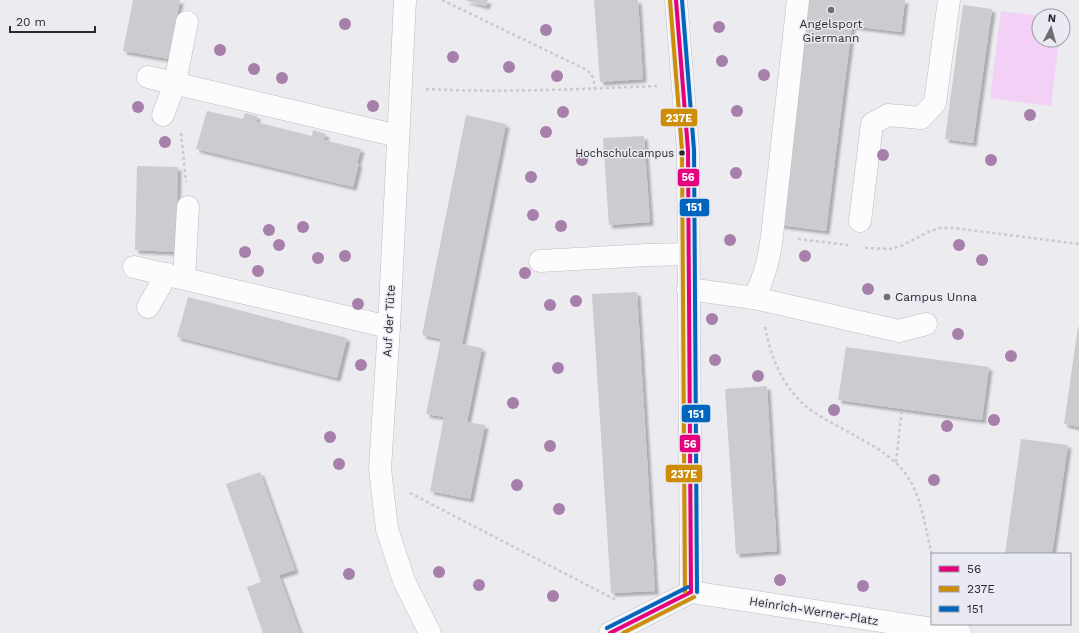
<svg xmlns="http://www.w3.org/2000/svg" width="1079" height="633" font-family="'Work Sans',sans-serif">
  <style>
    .green { fill: #f3d1f6 }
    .building { fill: #cbcccf; filter: url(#shadow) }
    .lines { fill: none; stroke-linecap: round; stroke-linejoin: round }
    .minor-casing { stroke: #bdbdc1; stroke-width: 23 }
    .path { stroke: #cacacb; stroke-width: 2.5; stroke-dasharray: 3 3; stroke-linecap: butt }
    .minor { stroke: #fcfcfd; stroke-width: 22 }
    .bus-1-casing { stroke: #e9eaf2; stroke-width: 7 }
    .bus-2-casing { stroke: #e9eaf2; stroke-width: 7 }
    .bus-3-casing { stroke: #e9eaf2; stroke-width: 7 }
    .bus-1 { stroke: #e5007d; stroke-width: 4 }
    .bus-2 { stroke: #ce8d09; stroke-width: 4 }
    .bus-3 { stroke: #0065bd; stroke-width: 4 }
    .tree { fill: #a77fab }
    .poi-dot { fill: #6d6e71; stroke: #e9eaf2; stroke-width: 1.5 }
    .bus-dot { fill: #292a2d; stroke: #e9eaf2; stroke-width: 1.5 }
    .labels { text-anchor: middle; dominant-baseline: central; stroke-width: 3; stroke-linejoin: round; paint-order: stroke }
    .bus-label { font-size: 11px; fill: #292a2d; stroke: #e9eaf2; text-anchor: end }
    .poi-label { font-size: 12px; fill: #292a2d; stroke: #e9eaf2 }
    .street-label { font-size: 12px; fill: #292a2d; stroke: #e9eaf2 }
    .line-badge { stroke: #e9eaf2; stroke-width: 1.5 }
    .badge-label { font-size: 11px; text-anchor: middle; font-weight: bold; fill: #fff }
  </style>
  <defs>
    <filter id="shadow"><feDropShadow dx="3.5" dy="3.5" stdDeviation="1" flood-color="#0004"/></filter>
  </defs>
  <rect width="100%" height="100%" fill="#ebebf0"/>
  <!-- green -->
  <path class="green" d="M 1001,11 L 1040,16 L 1039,16 L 1039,40 L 1059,40 L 1051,106 L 990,98 Z"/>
  <!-- building -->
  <g class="building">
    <path d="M 133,0 L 180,0 L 169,59 L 123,51 Z"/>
    <path d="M 464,0 L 488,0 L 486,6 Z"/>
    <path d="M 594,0 L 638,0 L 643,79 L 600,82 Z"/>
    <path d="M 809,0 L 905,0 L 901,32 L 852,26 L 826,231 L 780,225 Z"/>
    <path d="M 963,5 L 992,9 L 973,143 L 945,139 Z"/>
    <path d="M 207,111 L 243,119 L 245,113 L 257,116 L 256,122 L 312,136 L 313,130 L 326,134 L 324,140 L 361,149 L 357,163 L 359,163 L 353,187 L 196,149 Z"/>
    <path d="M 466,115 L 506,124 L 462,344 L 482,348 L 467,422 L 485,425 L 470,499 L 430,491 L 444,417 L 426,414 L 441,339 L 422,335 Z"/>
    <path d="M 644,136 L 650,222 L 609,225 L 603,138 Z"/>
    <path d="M 137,166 L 178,167 L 176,252 L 135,250 Z"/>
    <path d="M 637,292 L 655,591 L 611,593 L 592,294 Z"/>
    <path d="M 188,297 L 347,338 L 337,378 L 177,337 Z"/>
    <path d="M 1078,327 L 1079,327 L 1079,427 L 1064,424 Z"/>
    <path d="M 846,347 L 989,367 L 982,420 L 838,400 Z"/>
    <path d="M 767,386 L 777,551 L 736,554 L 725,389 Z"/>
    <path d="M 1021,439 L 1068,445 L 1052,554 L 1005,554 Z"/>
    <path d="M 260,472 L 295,570 L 279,575 L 300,633 L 263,633 L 247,587 L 261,582 L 226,484 Z"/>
  </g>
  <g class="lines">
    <!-- minor casing -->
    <g class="minor-casing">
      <g id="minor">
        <path d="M 405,0 L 389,327 L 380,469 L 387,529 L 404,581 L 430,633"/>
        <path d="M 676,0 L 688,150 L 691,592"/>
        <path d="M 148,77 L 398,136"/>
        <path d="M 163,115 L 175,83 L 187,22"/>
        <path d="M 860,221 L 872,124 L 888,115 L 921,118 L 935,103 L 949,0"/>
        <path d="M 540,261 L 648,255 L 688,254"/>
        <path d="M 134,267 L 389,327"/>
        <path d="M 184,278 L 188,207"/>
        <path d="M 688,289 L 754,298 C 765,276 769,259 772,236 L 798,0"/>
        <path d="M 754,298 L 899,331 L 926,324"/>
        <path d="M 148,307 L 167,274"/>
        <path d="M 691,592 L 960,633"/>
        <path d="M 610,633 L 691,592"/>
      </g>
    </g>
    <!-- path -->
    <g class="path">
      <path d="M 442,0 L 587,70 L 593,77 L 595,88"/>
      <path d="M 426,89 C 503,93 580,89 657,86"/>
      <path d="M 181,133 L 186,182"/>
      <path d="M 798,239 L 848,245"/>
      <path d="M 865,248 L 890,249 L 901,246 L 928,232 L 940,228 L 954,228 L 1079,244"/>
      <path d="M 765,327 C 771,358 783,388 808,408 C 824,420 844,429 861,439 C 879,449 898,461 909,479 C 923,501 925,530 932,554"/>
      <path d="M 896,462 L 902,408"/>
      <path d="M 410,493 L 616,600"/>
    </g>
    <!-- minor -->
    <use href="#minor" class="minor"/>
    <!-- bus-1 casing -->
    <g class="bus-1-casing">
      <g id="bus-1">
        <path d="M 676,0 L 688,150 L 691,592"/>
        <path d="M 610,633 L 691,592"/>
      </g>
    </g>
    <!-- bus-2 casing -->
    <g class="bus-2-casing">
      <g id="bus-2">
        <path d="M 670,0 L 682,150 L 685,592"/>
        <path d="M 623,633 L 694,597"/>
      </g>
    </g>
    <!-- bus-3 casing -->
    <g class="bus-3-casing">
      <g id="bus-3">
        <path d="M 682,0 L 694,150 L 697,592"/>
        <path d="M 607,628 L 688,587"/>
      </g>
    </g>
    <!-- bus-1 -->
    <use href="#bus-1" class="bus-1"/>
    <!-- bus-2 -->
    <use href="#bus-2" class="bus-2"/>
    <!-- bus-3 -->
    <use href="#bus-3" class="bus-3"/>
  </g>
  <!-- trees -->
  <g class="tree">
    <circle cx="345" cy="24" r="6"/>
    <circle cx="719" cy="27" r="6"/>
    <circle cx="546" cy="30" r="6"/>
    <circle cx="220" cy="50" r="6"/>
    <circle cx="453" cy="57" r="6"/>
    <circle cx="722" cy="61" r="6"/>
    <circle cx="509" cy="67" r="6"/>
    <circle cx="254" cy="69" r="6"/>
    <circle cx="764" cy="75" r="6"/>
    <circle cx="557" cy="76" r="6"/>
    <circle cx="282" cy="78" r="6"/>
    <circle cx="373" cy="106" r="6"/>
    <circle cx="138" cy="107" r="6"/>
    <circle cx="737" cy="111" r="6"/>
    <circle cx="563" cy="112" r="6"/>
    <circle cx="1030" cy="115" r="6"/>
    <circle cx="546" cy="132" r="6"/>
    <circle cx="165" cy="142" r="6"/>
    <circle cx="883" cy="155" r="6"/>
    <circle cx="582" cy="160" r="6"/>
    <circle cx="991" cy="160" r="6"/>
    <circle cx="736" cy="173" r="6"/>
    <circle cx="531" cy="177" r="6"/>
    <circle cx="533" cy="215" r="6"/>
    <circle cx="561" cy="226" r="6"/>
    <circle cx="303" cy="227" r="6"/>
    <circle cx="269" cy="230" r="6"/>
    <circle cx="730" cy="240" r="6"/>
    <circle cx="279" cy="245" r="6"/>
    <circle cx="959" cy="245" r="6"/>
    <circle cx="245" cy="252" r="6"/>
    <circle cx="345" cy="256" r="6"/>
    <circle cx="805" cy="256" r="6"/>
    <circle cx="318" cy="258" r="6"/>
    <circle cx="982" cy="260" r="6"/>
    <circle cx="258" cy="271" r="6"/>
    <circle cx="525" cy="273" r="6"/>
    <circle cx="868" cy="289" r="6"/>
    <circle cx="576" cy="301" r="6"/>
    <circle cx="358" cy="304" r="6"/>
    <circle cx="550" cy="305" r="6"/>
    <circle cx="712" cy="319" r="6"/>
    <circle cx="958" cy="334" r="6"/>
    <circle cx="1011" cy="356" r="6"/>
    <circle cx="715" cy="360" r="6"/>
    <circle cx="361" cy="365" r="6"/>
    <circle cx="558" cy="368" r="6"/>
    <circle cx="758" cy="376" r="6"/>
    <circle cx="513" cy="403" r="6"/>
    <circle cx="834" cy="410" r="6"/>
    <circle cx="994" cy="420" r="6"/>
    <circle cx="947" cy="426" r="6"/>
    <circle cx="330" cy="437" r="6"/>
    <circle cx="550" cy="446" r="6"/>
    <circle cx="339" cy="464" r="6"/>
    <circle cx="934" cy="480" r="6"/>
    <circle cx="517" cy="485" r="6"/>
    <circle cx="559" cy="509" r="6"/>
    <circle cx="439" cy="572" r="6"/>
    <circle cx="349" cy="574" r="6"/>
    <circle cx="780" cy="580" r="6"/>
    <circle cx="479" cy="585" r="6"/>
    <circle cx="863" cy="586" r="6"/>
    <circle cx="553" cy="596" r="6"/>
  </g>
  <!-- markers -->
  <g class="poi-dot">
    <circle cx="831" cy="10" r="4"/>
    <circle cx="887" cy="297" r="4"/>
  </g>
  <circle class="bus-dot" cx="682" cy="153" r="3.5"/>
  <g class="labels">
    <!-- bus labels -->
    <g class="bus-label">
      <text x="674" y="153">Hochschulcampus</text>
    </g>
    <!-- poi labels -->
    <g class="poi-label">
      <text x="831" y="24">Angelsport<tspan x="831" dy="14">Giermann</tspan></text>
      <text x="895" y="297" text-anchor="start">Campus Unna</text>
    </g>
    <!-- street labels -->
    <g class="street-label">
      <text transform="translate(389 321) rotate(-87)">Auf der Tüte</text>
      <text transform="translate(814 611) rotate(9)">Heinrich-Werner-Platz</text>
    </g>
  </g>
  <g class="line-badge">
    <rect x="660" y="108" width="38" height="19" rx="4" fill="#ce8d09"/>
    <rect x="677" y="168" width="23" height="19" rx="4" fill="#e5007d"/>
    <rect x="679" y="198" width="31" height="19" rx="4" fill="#0065bd"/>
    <rect x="681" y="404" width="30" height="19" rx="4" fill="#0065bd"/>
    <rect x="679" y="434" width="22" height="19" rx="4" fill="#e5007d"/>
    <rect x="665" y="464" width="38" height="19" rx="4" fill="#ce8d09"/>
  </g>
  <g class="badge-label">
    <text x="679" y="122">237E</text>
    <text x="688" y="181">56</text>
    <text x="694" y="211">151</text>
    <text x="696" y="418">151</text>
    <text x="690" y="448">56</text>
    <text x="684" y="478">237E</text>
  </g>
  <!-- legend -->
  <rect x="931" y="553" width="140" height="72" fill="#e9eaf2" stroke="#9c9da3"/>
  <rect x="939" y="566" width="20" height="6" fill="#e5007d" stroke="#9c9da3"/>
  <text x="967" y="573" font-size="12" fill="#292a2d">56</text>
  <rect x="939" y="586" width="20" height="6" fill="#ce8d09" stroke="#9c9da3"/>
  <text x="967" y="593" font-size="12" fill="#292a2d">237E</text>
  <rect x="939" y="606" width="20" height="6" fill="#0065bd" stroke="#9c9da3"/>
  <text x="967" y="613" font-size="12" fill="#292a2d">151</text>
  <!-- north arrow -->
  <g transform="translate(1051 28) rotate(6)"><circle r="19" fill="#e9eaf2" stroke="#9c9da3"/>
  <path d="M0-3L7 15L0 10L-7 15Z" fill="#6d6e71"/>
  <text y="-6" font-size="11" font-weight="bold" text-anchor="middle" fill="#292a2d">N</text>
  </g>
  <!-- scale -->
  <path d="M10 26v6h85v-6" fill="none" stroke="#292a2d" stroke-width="2"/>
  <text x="16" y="26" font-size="12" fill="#292a2d" stroke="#e9eaf2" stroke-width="3" paint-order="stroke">20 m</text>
</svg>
